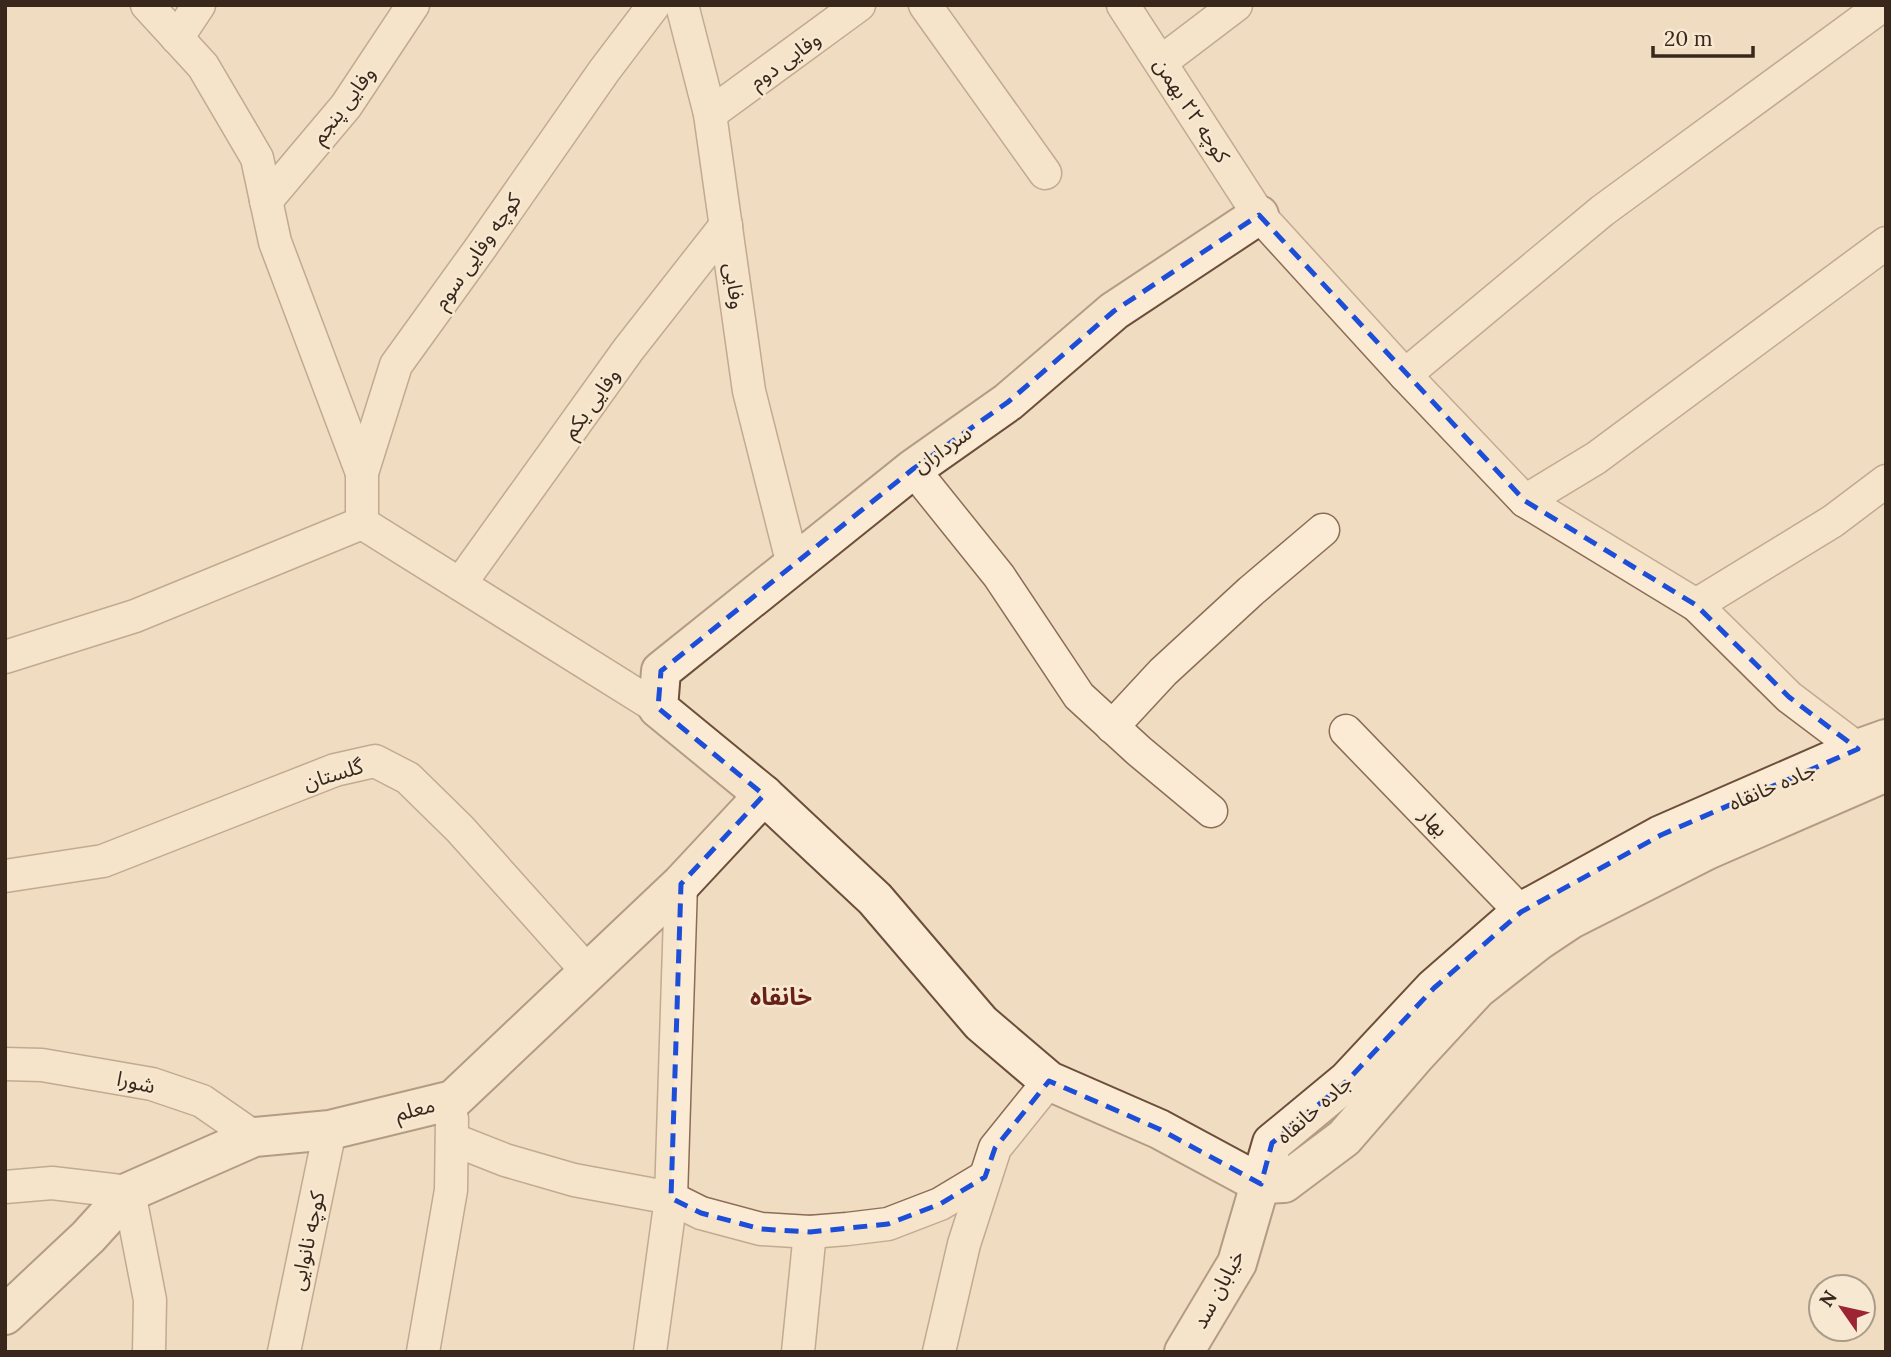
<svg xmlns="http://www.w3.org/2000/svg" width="1891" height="1357" font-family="Lora,'Noto Sans Arabic',serif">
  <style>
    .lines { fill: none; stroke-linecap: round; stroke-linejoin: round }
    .street-casing { stroke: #8b6d57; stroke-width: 35 }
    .secondary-casing { stroke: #6c4e3b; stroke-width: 42 }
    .street { stroke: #fbebd4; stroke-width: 32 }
    .secondary { stroke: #fbebd4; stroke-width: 38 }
    .marked { fill: none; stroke: #1d4ed8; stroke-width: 5; stroke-dasharray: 14 9; stroke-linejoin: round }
    .labels { text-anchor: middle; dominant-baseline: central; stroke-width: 5; stroke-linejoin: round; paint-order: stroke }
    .street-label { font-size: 21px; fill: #39271c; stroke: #f7e8d1 }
    .quarter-label { font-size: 24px; font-weight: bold; fill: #682119; stroke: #f7e8d1 }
  </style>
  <rect width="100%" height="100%" fill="#f0dcc1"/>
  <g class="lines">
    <!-- street casing -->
    <g class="street-casing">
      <g id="street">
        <path d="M 147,5 L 203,66 L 257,158 L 275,242 L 362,473"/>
        <path d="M 682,5 L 710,114 L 749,391 L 793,565"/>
        <path d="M 925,5 L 1045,173"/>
        <path d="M 1123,5 L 1259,215 L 1405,375 L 1525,501 L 1696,605 L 1789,697 L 1858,749"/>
        <path d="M 177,38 L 199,5"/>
        <path d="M 1161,62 L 1236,5"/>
        <path d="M 710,114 L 859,5"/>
        <path d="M 266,201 L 346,106 L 413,5"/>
        <path d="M 1405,375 L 1602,211 L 1883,5"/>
        <path d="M 913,469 L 999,576 L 1079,696 L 1139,751 L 1211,811"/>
        <path d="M 1525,501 L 1596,458 L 1886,243"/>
        <path d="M 362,523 L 362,473 L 396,365 L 479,250 L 604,71 L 654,5"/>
        <path d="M 362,523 L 658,708"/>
        <path d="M 460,584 L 628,350 L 726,225"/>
        <path d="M 1696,605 L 1833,521 L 1886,481"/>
        <path d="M 5,657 L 135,616 L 362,523"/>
        <path d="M 1112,727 L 1163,672 L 1251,591 L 1323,530"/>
        <path d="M 1346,731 L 1521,912"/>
        <path d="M 5,876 L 103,861 L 335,770 L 375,761 L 408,778 L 460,829 L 588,972"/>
        <path d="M 5,1064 L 42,1065 L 152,1084 L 202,1101 L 254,1137"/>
        <path d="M 452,1139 L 505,1160 L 574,1180 L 671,1198 L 701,1213 L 761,1229 L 810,1232 L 847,1229 L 888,1224 L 940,1204 L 985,1177"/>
        <path d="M 5,1187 L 52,1183 L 129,1192 L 150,1300 L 149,1352"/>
        <path d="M 284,1352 L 330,1130"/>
        <path d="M 423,1352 L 451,1190 L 452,1119"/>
        <path d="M 650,1352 L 671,1198 L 681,884"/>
        <path d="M 798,1352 L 810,1232"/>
        <path d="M 939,1352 L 964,1244 L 995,1148 L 1049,1081"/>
      </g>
    </g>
    <!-- secondary casing -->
    <g class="secondary-casing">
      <g id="secondary">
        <path d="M 1259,215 L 1114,311 L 1008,402 L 913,469 L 661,671 L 658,708 L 764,795 L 875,899 L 981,1023 L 1049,1081 L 1159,1129 L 1261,1184"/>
        <path d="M 1261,1184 L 1284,1183 L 1344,1138 L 1416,1055 L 1477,989 L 1538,941 L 1571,919 L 1707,850 L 1886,772"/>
        <path d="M 5,1315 L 88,1237 L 129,1192 L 254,1137 L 330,1130 L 453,1100 L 681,884 L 764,795"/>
        <path d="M 1184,1352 L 1237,1263 L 1272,1143 L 1347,1081 L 1434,988 L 1521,912 L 1661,835 L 1858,749 L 1886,739"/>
      </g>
    </g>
    <!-- street -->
    <use href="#street" class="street"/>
    <!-- secondary -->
    <use href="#secondary" class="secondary"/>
  </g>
  <!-- marked area -->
  <path d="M0 0H1891V1357H0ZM 1259,215 L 1525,501 L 1696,605 L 1789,697 L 1858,749 L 1661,835 L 1521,912 L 1434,988 L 1347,1081 L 1272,1143 L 1261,1184 L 1159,1129 L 1049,1081 L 995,1148 L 985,1177 L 940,1204 L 888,1224 L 810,1232 L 761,1229 L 701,1213 L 671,1198 L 681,884 L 764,795 L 658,708 L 661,671 L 913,469 L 1008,402 L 1114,311 Z" fill="#f0dcc1" fill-opacity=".55" fill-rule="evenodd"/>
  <path class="marked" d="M 1259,215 L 1525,501 L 1696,605 L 1789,697 L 1858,749 L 1661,835 L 1521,912 L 1434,988 L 1347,1081 L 1272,1143 L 1261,1184 L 1159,1129 L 1049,1081 L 995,1148 L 985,1177 L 940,1204 L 888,1224 L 810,1232 L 761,1229 L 701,1213 L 671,1198 L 681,884 L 764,795 L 658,708 L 661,671 L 913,469 L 1008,402 L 1114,311 Z"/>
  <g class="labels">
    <!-- street labels -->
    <g class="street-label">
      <text transform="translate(785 60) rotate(-36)">وفایی دوم</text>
      <text transform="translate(343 105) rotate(-53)">وفایی پنجم</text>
      <text transform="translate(1192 110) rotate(57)">کوچه ۲۲ بهمن</text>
      <text transform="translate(477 251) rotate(-55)">کوچه وفایی سوم</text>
      <text transform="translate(735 286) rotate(82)">وفایی</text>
      <text transform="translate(591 403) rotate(-54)">وفایی یکم</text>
      <text transform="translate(942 449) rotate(-35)">سرداران</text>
      <text transform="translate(333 774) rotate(-17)">گلستان</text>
      <text transform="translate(1772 786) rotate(-23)">جاده خانقاه</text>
      <text transform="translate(1434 822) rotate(46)">بهار</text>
      <text transform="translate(136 1082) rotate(12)">شورا</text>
      <text transform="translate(415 1109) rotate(-14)">معلم</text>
      <text transform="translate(1314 1109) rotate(-41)">جاده خانقاه</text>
      <text transform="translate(307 1241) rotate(-78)">کوچه نانوایی</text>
      <text transform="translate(1218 1289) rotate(-62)">خیابان سد</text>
    </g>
    <!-- quarter labels -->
    <g class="quarter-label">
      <text x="781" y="996">خانقاه</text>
    </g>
  </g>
  <!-- border -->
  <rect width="1891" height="1357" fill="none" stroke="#39271c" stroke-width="14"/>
  <!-- north arrow -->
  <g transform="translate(1842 1308) rotate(304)"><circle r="33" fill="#f7e8d1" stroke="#ab9b89" stroke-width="2"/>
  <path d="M0-5L12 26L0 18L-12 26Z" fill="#9d2433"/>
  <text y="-10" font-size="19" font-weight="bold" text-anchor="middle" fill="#39271c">N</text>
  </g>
  <!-- scale -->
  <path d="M1653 46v10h100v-10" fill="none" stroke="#39271c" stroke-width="3.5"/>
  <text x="1664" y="46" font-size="21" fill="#39271c" stroke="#f7e8d1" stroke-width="5" paint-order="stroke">20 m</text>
</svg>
